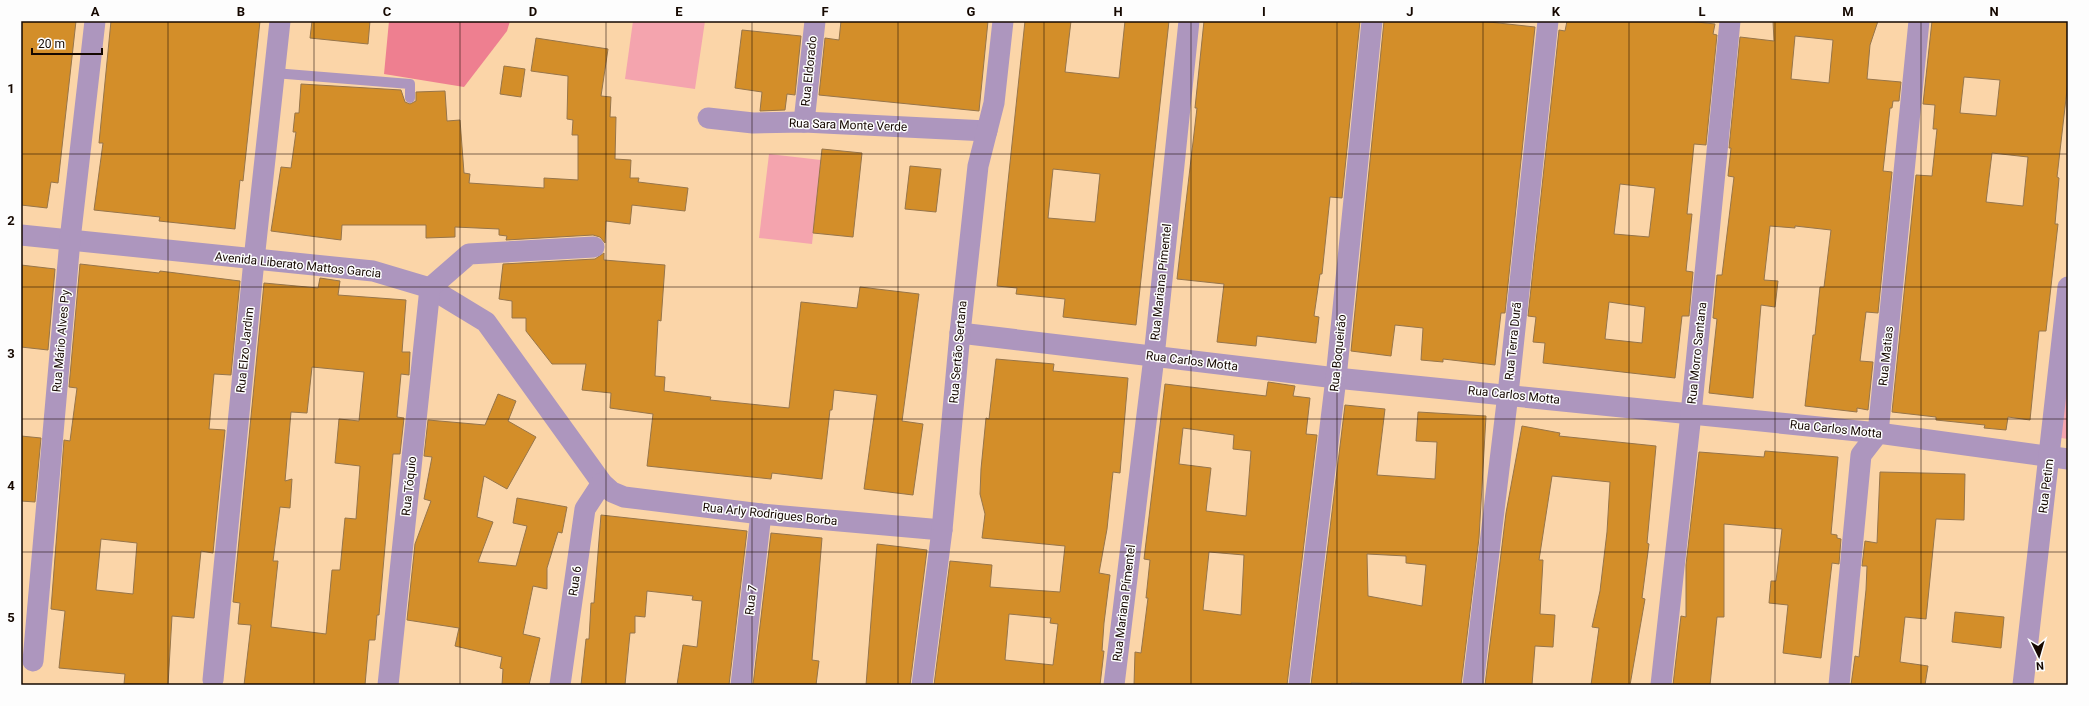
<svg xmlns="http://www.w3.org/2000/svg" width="2089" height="706" font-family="Roboto,sans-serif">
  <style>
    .green { fill: #f4a4ae }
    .forest { fill: #ee7f90 }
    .building { fill: #d38e29; stroke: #97754a; fill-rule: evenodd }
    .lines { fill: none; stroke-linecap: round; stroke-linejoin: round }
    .lane { stroke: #ad96be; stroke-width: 10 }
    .street { stroke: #ad96be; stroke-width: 21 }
    .grid { fill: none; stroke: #150800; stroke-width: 1; stroke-opacity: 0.55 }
    .labels { text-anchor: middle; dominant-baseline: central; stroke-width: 3; stroke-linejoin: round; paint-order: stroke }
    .street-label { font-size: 12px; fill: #150800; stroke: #fdfdfd }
    .neatline { fill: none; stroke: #150800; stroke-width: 1.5 }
    .grid-label { font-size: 13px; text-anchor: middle; font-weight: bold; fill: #150800 }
  </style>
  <rect width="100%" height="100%" fill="#fbd5a8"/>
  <!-- green -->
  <g class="green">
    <path d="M 633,21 L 705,21 L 695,89 L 625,79 Z"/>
    <path d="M 769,154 L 821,160 L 812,244 L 759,238 Z"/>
    <path d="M 2068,359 L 2068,439 L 2061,438 Z"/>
  </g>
  <!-- forest -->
  <path class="forest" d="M 389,21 L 510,21 L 507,31 L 464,87 L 384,74 Z"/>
  <!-- building -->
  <g class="building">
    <path d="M 21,21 L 76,21 L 58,183 L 51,182 L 47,208 L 21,205 Z"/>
    <path d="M 111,21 L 260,21 L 243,181 L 240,180 L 235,229 L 159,221 L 160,217 L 94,210 L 103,143 L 99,143 Z"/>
    <path d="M 312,21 L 370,21 L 368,44 L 310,38 Z"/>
    <path d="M 841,21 L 988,21 L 979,111 L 819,95 L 825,38 L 839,40 Z"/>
    <path d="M 1025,21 L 1071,21 L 1065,72 L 1119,78 L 1125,21 L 1169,21 L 1136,325 L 1063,317 L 1065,299 L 1016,294 L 1017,288 L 997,286 ZM 1053,169 L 1100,174 L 1095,222 L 1048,218 Z"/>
    <path d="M 1204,21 L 1360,21 L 1342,198 L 1330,197 L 1322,274 L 1320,274 L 1314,316 L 1319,317 L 1316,343 L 1257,336 L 1256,346 L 1217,342 L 1224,284 L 1177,279 L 1197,108 L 1195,108 Z"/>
    <path d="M 1384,21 L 1480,21 L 1535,27 L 1505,313 L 1501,313 L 1495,365 L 1443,359 L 1443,362 L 1421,360 L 1423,328 L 1395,325 L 1391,356 L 1351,351 Z"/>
    <path d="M 1567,21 L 1688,21 L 1715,24 L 1713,34 L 1717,35 L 1706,145 L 1694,144 L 1687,214 L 1692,214 L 1686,271 L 1693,272 L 1689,316 L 1682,316 L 1675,378 L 1543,363 L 1545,343 L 1533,342 L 1536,317 L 1528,316 L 1559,30 L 1565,31 ZM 1620,184 L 1655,188 L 1649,237 L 1614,234 ZM 1609,302 L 1645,307 L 1642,343 L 1605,339 Z"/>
    <path d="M 1773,21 L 1878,21 L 1870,45 L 1867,79 L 1901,82 L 1899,101 L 1893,101 L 1892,108 L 1890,108 L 1883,171 L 1892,172 L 1878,313 L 1866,312 L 1860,361 L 1873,362 L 1868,410 L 1857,408 L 1857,412 L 1805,406 L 1813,335 L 1815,335 L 1820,287 L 1824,287 L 1831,230 L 1795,226 L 1795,228 L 1770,226 L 1764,280 L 1778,281 L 1775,307 L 1761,305 L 1753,398 L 1709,393 L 1717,319 L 1713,318 L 1717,275 L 1722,275 L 1734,177 L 1728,176 L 1731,148 L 1729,148 L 1740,37 L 1774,41 ZM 1795,36 L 1833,40 L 1829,83 L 1791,79 Z"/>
    <path d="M 1932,21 L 2068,21 L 2068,81 L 2057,177 L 2059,178 L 2055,224 L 2058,224 L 2046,331 L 2039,331 L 2030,420 L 2008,417 L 2006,430 L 1984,428 L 1985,425 L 1936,420 L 1936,417 L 1892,412 L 1916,175 L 1932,176 L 1937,129 L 1933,129 L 1935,105 L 1923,104 ZM 1964,77 L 2000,80 L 1996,116 L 1960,113 ZM 1992,153 L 2028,157 L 2023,206 L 1986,202 Z"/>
    <path d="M 742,30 L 801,36 L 795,95 L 787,94 L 785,110 L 760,111 L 762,92 L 735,88 Z"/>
    <path d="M 536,38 L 608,49 L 601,96 L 611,97 L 610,117 L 616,117 L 615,159 L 631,160 L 630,178 L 639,178 L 638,182 L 688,188 L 685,211 L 632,205 L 630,224 L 606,221 L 605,243 L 600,237 L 593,235 L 506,240 L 507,236 L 499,235 L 499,229 L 455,227 L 455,237 L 426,238 L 426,225 L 342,225 L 341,240 L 271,231 L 281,167 L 291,168 L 296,132 L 293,132 L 295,113 L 299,113 L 301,84 L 401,90 L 405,102 L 410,104 L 416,101 L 416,92 L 445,91 L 447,121 L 460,120 L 464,173 L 470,174 L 469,183 L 544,188 L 544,178 L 578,180 L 578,135 L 572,135 L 573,120 L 567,119 L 568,76 L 531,71 Z"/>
    <path d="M 504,66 L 525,69 L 521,97 L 500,94 Z"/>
    <path d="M 822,149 L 862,153 L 853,237 L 813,233 Z"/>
    <path d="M 910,166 L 941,169 L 936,212 L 905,209 Z"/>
    <path d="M 604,253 L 604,260 L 665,265 L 661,321 L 658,320 L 655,376 L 665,377 L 664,391 L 711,397 L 710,400 L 789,408 L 801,302 L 857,308 L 860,287 L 919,294 L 902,421 L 923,424 L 913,495 L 864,489 L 877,395 L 834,390 L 832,410 L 830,410 L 822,479 L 772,473 L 771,479 L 647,466 L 653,414 L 610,408 L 611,393 L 582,390 L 586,364 L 552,364 L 526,331 L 526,318 L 512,318 L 512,301 L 499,299 L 503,264 L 595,259 Z"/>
    <path d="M 80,264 L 159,273 L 160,271 L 240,281 L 231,375 L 214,374 L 209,429 L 225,430 L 213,553 L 201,551 L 194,618 L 172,616 L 168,685 L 124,684 L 125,674 L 59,668 L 65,611 L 51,609 L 64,440 L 70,441 L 77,388 L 69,387 ZM 101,539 L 137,543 L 133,594 L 96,590 Z"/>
    <path d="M 21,265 L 55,269 L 48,350 L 21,347 Z"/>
    <path d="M 320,278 L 340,281 L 338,295 L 406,300 L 402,352 L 410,352 L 409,375 L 401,374 L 397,417 L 404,418 L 400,454 L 393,454 L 379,615 L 377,615 L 375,640 L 369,640 L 365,685 L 244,685 L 251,625 L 238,624 L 240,603 L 233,602 L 264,283 L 318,288 ZM 312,367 L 364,372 L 359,421 L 339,419 L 335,463 L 360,466 L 356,519 L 345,518 L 340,570 L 332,570 L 326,634 L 271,627 L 278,561 L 273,561 L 280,507 L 290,508 L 292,479 L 285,481 L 291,412 L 307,413 Z"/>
    <path d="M 996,359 L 1054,364 L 1053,371 L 1128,378 L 1120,473 L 1113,472 L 1107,529 L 1099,573 L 1110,575 L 1104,623 L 1102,651 L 1104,651 L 1100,685 L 934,685 L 950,561 L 992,565 L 990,587 L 1060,592 L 1065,546 L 982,538 L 985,514 L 980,494 L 981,469 L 986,418 L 989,419 ZM 1009,614 L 1051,618 L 1050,623 L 1058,624 L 1053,665 L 1005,660 Z"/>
    <path d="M 1268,382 L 1295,386 L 1293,396 L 1310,398 L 1306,434 L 1317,435 L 1287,685 L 1134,685 L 1135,652 L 1141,653 L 1148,598 L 1146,598 L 1150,560 L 1144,559 L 1165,384 L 1266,396 ZM 1183,428 L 1234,435 L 1233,449 L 1251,451 L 1246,516 L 1206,511 L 1211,468 L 1179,464 ZM 1209,552 L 1244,555 L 1241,615 L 1203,610 Z"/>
    <path d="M 498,394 L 516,401 L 508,421 L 536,437 L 507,489 L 484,476 L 477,517 L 493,522 L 478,562 L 516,566 L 527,526 L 513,523 L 517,498 L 567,507 L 562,533 L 558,532 L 547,568 L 547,589 L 533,586 L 523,634 L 540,638 L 529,685 L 502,685 L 503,669 L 500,668 L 502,657 L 455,646 L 459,628 L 407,620 L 415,544 L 431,501 L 424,499 L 432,457 L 424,456 L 428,420 L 485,425 Z"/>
    <path d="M 1345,405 L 1385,409 L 1377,475 L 1435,479 L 1437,442 L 1416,441 L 1418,412 L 1486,416 L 1479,538 L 1461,685 L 1351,683 L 1351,685 L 1311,685 ZM 1367,554 L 1406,556 L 1406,563 L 1426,565 L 1422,606 L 1368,596 Z"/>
    <path d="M 1522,426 L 1560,433 L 1559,436 L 1656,446 L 1647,543 L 1649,544 L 1642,598 L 1645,599 L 1630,685 L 1591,685 L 1599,628 L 1592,627 L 1600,591 L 1607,532 L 1610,482 L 1552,476 L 1539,560 L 1543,560 L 1540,614 L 1555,615 L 1553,647 L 1535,646 L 1532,685 L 1485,685 L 1506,513 Z"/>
    <path d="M 21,436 L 41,438 L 35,502 L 21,501 Z"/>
    <path d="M 1765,451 L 1838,457 L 1831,534 L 1837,535 L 1837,538 L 1841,539 L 1839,564 L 1832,563 L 1821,658 L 1783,653 L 1788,605 L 1769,603 L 1771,581 L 1776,581 L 1782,529 L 1724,524 L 1724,617 L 1717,617 L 1710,685 L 1673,685 L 1681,616 L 1686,617 L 1686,565 L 1699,452 L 1764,457 Z"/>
    <path d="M 1880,472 L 1965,474 L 1964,520 L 1936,519 L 1926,619 L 1905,617 L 1900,662 L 1928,666 L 1925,685 L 1851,685 L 1855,656 L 1859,657 L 1866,590 L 1867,566 L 1862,566 L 1865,541 L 1877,543 Z"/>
    <path d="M 601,515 L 747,531 L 729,685 L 677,685 L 683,645 L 697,647 L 702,601 L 692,600 L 693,596 L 647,591 L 645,617 L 635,616 L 635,633 L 630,633 L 625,685 L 581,685 L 586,639 L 589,639 L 591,603 L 594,603 Z"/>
    <path d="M 771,533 L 822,538 L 812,660 L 819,661 L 816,685 L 753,685 Z"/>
    <path d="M 877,544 L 927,550 L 910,685 L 866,685 Z"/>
    <path d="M 1955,612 L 2004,617 L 2001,648 L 1952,642 Z"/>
  </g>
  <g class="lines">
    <!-- lane -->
    <path class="lane" d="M 274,73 L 410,84 L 410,98"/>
    <!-- street -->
    <g class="street">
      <path d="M 708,118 L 753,123 L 804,122 L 987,131"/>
      <path d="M 804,122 L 815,21"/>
      <path d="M 21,235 L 373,271 L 430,288 L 486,322 L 602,483 L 612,492 L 624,497 L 761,514 L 942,530"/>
      <path d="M 430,288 L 469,254 L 594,247"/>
      <path d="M 960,333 L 1336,378 L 1878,433 L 2068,459"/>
      <path d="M 33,661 L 70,240 L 95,21"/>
      <path d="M 213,680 L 254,260 L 280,21"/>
      <path d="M 388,685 L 430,288"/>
      <path d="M 560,685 L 585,509 L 602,483"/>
      <path d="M 741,685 L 761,514"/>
      <path d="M 922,685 L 942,530 L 960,333 L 978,166 L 994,103 L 1003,21"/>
      <path d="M 1114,685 L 1154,357 L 1189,21"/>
      <path d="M 1299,685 L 1336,378 L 1372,21"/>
      <path d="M 1473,685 L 1508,394 L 1548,21"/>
      <path d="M 1661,685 L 1691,414 L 1730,21"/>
      <path d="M 1839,685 L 1861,455 L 1878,433 L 1919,21"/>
      <path d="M 2023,685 L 2068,287"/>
    </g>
  </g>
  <!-- grid -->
  <path class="grid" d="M 168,21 L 168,685M 314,21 L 314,685M 460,21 L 460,685M 606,21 L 606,685M 752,21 L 752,685M 898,21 L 898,685M 1044,21 L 1044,685M 1191,21 L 1191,685M 1337,21 L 1337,685M 1483,21 L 1483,685M 1629,21 L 1629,685M 1775,21 L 1775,685M 1921,21 L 1921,685M 21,154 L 2068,154M 21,287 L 2068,287M 21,419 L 2068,419M 21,552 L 2068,552"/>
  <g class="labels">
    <!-- street labels -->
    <g class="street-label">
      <text transform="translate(809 71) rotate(-84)">Rua Eldorado</text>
      <text transform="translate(848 125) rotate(2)">Rua Sara Monte Verde</text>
      <text transform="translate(298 265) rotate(6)">Avenida Liberato Mattos Garcia</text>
      <text transform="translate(1161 282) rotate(-84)">Rua Mariana Pímentel</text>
      <text transform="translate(61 341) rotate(-85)">Rua Mário Alves Py</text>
      <text transform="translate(1513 341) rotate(-84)">Rua Terra Durã</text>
      <text transform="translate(245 350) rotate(-84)">Rua Elzo Jardim</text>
      <text transform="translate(958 352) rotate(-85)">Rua Sertão Sertana</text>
      <text transform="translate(1338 353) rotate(-84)">Rua Boqueirão</text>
      <text transform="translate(1697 353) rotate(-84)">Rua Morro Santana</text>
      <text transform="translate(1886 356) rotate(-84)">Rua Matias</text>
      <text transform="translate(1192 361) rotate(7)">Rua Carlos Motta</text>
      <text transform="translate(1514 395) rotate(6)">Rua Carlos Motta</text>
      <text transform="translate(1836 429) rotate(6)">Rua Carlos Motta</text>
      <text transform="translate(409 486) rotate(-84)">Rua Tóquio</text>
      <text transform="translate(2046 486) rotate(-83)">Rua Petim</text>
      <text transform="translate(770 514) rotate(6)">Rua Arly Rodrigues Borba</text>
      <text transform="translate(575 581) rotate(-82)">Rua 6</text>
      <text transform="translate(751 600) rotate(-83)">Rua 7</text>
      <text transform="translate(1124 603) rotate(-83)">Rua Mariana Pímentel</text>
    </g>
  </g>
  <!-- border -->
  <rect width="2089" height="706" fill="none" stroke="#fdfdfd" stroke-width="44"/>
  <!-- north arrow -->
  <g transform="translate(2039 656) rotate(175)" stroke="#fdfdfd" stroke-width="3" paint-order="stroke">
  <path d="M0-3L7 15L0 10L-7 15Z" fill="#150800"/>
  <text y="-6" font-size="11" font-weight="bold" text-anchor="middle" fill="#150800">N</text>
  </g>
  <!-- scale -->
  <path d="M32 48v6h70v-6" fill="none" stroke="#150800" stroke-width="2"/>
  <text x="38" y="48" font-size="12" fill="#150800" stroke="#fdfdfd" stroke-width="3" paint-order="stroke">20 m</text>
  <rect x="22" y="22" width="2045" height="662" class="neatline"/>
  <g class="grid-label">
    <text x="95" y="16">A</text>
    <text x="241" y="16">B</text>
    <text x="387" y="16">C</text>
    <text x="533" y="16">D</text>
    <text x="679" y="16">E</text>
    <text x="825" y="16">F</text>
    <text x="971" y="16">G</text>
    <text x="1118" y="16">H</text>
    <text x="1264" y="16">I</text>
    <text x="1410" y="16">J</text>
    <text x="1556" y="16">K</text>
    <text x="1702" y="16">L</text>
    <text x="1848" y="16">M</text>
    <text x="1994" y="16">N</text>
    <text x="11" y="93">1</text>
    <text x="11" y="225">2</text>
    <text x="11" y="358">3</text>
    <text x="11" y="490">4</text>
    <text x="11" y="622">5</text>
  </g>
</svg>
